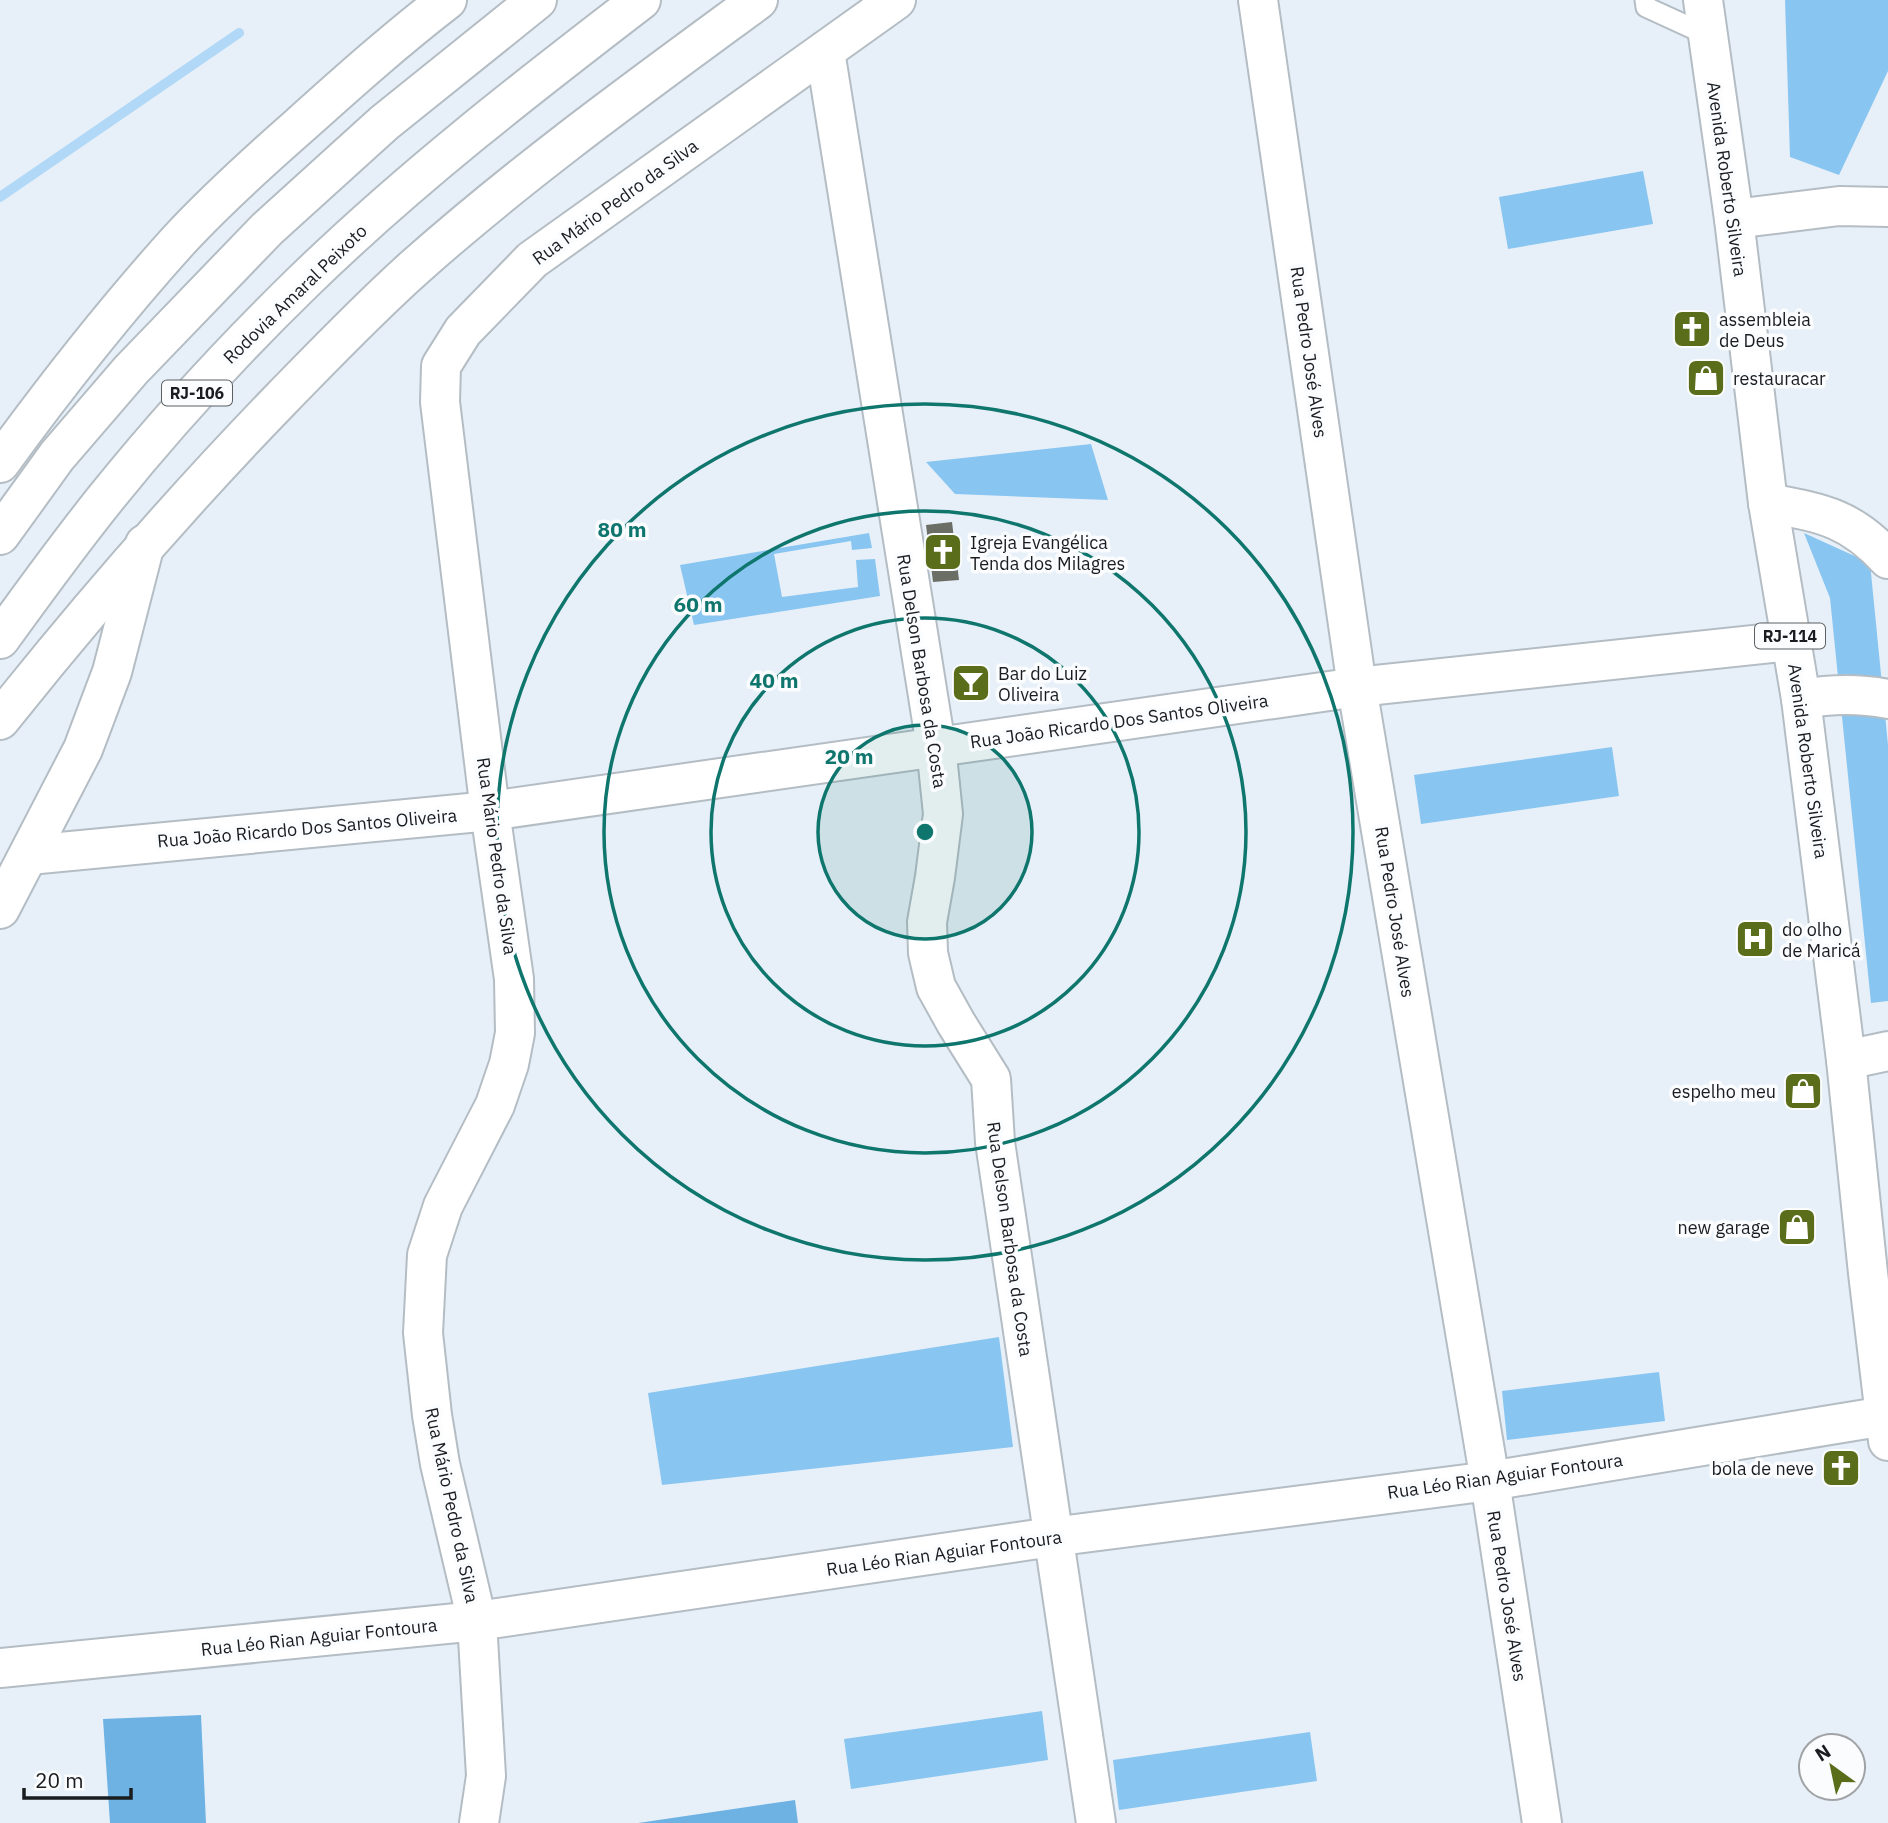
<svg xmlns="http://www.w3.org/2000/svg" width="1888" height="1823" font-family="'IBM Plex Sans',sans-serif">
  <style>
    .green { fill: #89c5f1 }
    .forest { fill: #6eb2e4 }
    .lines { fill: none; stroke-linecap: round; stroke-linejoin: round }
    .stream { stroke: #b1d8f7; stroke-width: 10 }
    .building { fill: #6b6e65 }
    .service-casing { stroke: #b4bdc4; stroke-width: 23 }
    .minor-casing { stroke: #b4bdc4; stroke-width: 42 }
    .primary-casing { stroke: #b4bdc4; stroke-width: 42 }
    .trunk-casing { stroke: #b4bdc4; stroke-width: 42 }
    .service { stroke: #fff; stroke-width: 19 }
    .minor { stroke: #fff; stroke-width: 38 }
    .primary { stroke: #fff; stroke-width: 38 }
    .trunk { stroke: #fff; stroke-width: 38 }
    .ring { fill: none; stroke: #0f766e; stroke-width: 3.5 }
    .labels { text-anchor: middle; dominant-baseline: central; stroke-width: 7; stroke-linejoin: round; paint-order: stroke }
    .shield { fill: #fafcfe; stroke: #5d6063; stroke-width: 2 }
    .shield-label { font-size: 16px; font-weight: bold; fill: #1a1d20 }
    .street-label { font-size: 18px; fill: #1a1d20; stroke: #fafcfe }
    .poi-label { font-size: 18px; fill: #1a1d20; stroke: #fafcfe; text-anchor: start }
    .centre { fill: #0f766e; stroke: #fafcfe; stroke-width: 3.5 }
    .ring-label { font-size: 21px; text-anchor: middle; font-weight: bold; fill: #0f766e; stroke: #fafcfe; stroke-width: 7; stroke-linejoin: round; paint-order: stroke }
  </style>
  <rect width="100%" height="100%" fill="#e7f0f8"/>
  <!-- green -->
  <g class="green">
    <path d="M 1785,0 L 1888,0 L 1888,71 L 1839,175 L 1790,157 Z"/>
    <path d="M 1643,171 L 1653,224 L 1508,249 L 1499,197 Z"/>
    <path d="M 1091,444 L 1108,500 L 955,494 L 926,462 Z"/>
    <path d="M 869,533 L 872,548 L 852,550 L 851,541 L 774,554 L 782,597 L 858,587 L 856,560 L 875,559 L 880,596 L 694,625 L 680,565 Z"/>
    <path d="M 1804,533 L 1870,563 L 1888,745 L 1888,1001 L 1871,1003 L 1830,598 Z"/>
    <path d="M 1612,747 L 1619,796 L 1421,824 L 1414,775 Z"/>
    <path d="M 999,1337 L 1013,1447 L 662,1485 L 648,1393 Z"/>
    <path d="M 1659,1372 L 1665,1421 L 1507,1440 L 1502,1391 Z"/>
    <path d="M 1042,1711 L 1048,1760 L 851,1789 L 844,1739 Z"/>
    <path d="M 1310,1732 L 1317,1781 L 1119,1810 L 1113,1760 Z"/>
  </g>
  <!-- forest -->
  <g class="forest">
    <path d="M 201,1715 L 206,1823 L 110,1823 L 103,1719 Z"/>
    <path d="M 795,1800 L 798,1823 L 638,1823 Z"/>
  </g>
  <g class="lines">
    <!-- stream -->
    <path class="stream" d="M 0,197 L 239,33"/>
  </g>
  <!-- building -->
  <path class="building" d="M 952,522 L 959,580 L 933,582 L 926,525 Z"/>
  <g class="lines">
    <!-- service casing -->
    <g class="service-casing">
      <path id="service" d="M 1645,0 L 1646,7 L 1707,35"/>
    </g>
    <!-- minor casing -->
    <g class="minor-casing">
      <g id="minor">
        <path d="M 1258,0 L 1357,687 L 1490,1481 L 1542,1823"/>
        <path d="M 825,51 L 936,746 L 943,814 L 935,877 L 927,922 L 928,953 L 936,987 L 956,1023 L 991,1079 L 995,1142 L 1096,1823"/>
        <path d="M 1734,219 L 1839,206 L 1888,207"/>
        <path d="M 1768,503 C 1821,513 1850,517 1888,559"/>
        <path d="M 1801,699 C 1830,694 1859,693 1888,699"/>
        <path d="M 29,855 L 490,811 L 1357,687 L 1791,641"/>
        <path d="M 0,909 L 83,749 L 112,672 L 145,544"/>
        <path d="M 1846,1060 L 1888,1051"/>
        <path d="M 0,1668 L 477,1621 L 1052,1537 L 1490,1481 L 1885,1416"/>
        <path d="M 479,1823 L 486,1776 L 477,1621 L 440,1464 L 432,1415 L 423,1333 L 427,1255 L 443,1206 L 495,1105 L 509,1064 L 515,1033 L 514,979 L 490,811 L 440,402 L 441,366 L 463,331 L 532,260 L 896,0"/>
      </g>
    </g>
    <!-- primary casing -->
    <g class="primary-casing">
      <path id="primary" d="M 1703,0 L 1734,219 L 1768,503 L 1801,699 L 1846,1060 L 1868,1273 L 1888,1441"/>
    </g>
    <!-- trunk casing -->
    <g class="trunk-casing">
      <g id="trunk">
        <path d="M 0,463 C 56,386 115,311 179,240 C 216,200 257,163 298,127 C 347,83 395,40 447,0"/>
        <path d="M 0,535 L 57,456 L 131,370 L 267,229 L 384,123 L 537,0"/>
        <path d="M 0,639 C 34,592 68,545 105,499 C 166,423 234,349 304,281 C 409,179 525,89 641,0"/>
        <path d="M 0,720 C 90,607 183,500 283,397 C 326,353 369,308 415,267 C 523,171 641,86 758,0"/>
      </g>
    </g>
    <!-- service -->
    <use href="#service" class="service"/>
    <!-- minor -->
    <use href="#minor" class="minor"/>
    <!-- primary -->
    <use href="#primary" class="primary"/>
    <!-- trunk -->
    <use href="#trunk" class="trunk"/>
  </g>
  <!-- distance rings -->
  <circle cx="925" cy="832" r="107" fill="#0f766e" fill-opacity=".12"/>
  <g class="ring">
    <circle cx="925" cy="832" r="107"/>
    <circle cx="925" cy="832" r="214"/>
    <circle cx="925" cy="832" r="321"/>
    <circle cx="925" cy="832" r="428"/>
  </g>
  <!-- icons -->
  <defs>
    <g id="church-square" transform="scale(2.0125)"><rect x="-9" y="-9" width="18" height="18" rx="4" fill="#5a6d1a" stroke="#fafcfe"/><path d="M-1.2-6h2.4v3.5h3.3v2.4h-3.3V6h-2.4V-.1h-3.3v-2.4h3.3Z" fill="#fff"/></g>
    <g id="shop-square" transform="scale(2.0125)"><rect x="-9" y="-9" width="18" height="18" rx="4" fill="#5a6d1a" stroke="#fafcfe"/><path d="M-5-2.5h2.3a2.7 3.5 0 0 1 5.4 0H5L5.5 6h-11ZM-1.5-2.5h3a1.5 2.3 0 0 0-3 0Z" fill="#fff"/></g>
    <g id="bar-square" transform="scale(2.0125)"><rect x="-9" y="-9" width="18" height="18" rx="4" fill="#5a6d1a" stroke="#fafcfe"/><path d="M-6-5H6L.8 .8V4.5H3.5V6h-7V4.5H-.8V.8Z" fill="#fff"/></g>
    <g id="hospital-square" transform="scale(2.0125)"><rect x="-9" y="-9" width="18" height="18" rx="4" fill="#5a6d1a" stroke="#fafcfe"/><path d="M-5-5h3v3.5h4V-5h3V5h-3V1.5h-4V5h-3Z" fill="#fff"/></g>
  </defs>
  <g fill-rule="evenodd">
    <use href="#church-square" x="1692" y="329"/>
    <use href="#shop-square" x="1706" y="378"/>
    <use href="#church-square" x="943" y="552"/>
    <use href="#bar-square" x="971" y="683"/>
    <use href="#hospital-square" x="1755" y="939"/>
    <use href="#shop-square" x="1803" y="1091"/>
    <use href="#shop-square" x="1797" y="1227"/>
    <use href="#church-square" x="1841" y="1468"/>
  </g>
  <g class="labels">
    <!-- shield labels -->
    <g class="shield">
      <rect x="162" y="380.5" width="70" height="25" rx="5"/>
      <rect x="1755" y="623.5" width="70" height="25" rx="5"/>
    </g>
    <g class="shield-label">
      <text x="197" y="393">RJ-106</text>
      <text x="1790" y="636">RJ-114</text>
    </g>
    <!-- street labels -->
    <g class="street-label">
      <text transform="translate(1727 179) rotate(82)">Avenida Roberto Silveira</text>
      <text transform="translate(615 202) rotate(-36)">Rua Mário Pedro da Silva</text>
      <text transform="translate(295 294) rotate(-44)">Rodovia Amaral Peixoto</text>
      <text transform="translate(1309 352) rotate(82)">Rua Pedro José Alves</text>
      <text transform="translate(922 671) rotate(81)">Rua Delson Barbosa da Costa</text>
      <text transform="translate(1119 721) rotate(-8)">Rua João Ricardo Dos Santos Oliveira</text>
      <text transform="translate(1808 761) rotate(82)">Avenida Roberto Silveira</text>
      <text transform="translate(307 828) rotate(-5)">Rua João Ricardo Dos Santos Oliveira</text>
      <text transform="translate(497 856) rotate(82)">Rua Mário Pedro da Silva</text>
      <text transform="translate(1395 912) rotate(81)">Rua Pedro José Alves</text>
      <text transform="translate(1010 1239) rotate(82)">Rua Delson Barbosa da Costa</text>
      <text transform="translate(1505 1476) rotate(-8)">Rua Léo Rian Aguiar Fontoura</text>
      <text transform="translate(452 1505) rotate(78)">Rua Mário Pedro da Silva</text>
      <text transform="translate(944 1553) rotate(-8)">Rua Léo Rian Aguiar Fontoura</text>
      <text transform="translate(1507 1596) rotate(81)">Rua Pedro José Alves</text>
      <text transform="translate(319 1637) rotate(-6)">Rua Léo Rian Aguiar Fontoura</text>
    </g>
    <!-- poi labels -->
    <g class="poi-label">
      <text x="1719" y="319">assembleia<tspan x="1719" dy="21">de Deus</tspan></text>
      <text x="1733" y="378">restauracar</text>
      <text x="970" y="542">Igreja Evangélica<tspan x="970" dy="21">Tenda dos Milagres</tspan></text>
      <text x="998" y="673">Bar do Luiz<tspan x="998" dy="21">Oliveira</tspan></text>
      <text x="1782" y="929">do olho<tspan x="1782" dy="21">de Maricá</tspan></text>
      <text x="1776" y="1091" text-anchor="end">espelho meu</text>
      <text x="1770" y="1227" text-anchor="end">new garage</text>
      <text x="1814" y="1468" text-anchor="end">bola de neve</text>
    </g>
  </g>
  <circle cx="925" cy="832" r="10" class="centre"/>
  <g class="ring-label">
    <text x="622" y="537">80 m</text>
    <text x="698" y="612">60 m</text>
    <text x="774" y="688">40 m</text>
    <text x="849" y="764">20 m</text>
  </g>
  <!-- north arrow -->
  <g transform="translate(1832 1767) rotate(327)"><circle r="33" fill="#fafcfe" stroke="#a0a3a5" stroke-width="2"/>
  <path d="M0-5L12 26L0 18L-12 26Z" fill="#5a6d1a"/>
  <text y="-10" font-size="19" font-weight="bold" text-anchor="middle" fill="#1a1d20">N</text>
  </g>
  <!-- scale -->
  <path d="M24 1788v10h107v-10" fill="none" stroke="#1a1d20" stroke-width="3.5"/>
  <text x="35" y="1788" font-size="21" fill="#1a1d20" stroke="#fafcfe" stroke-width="5" paint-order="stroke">20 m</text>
</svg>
